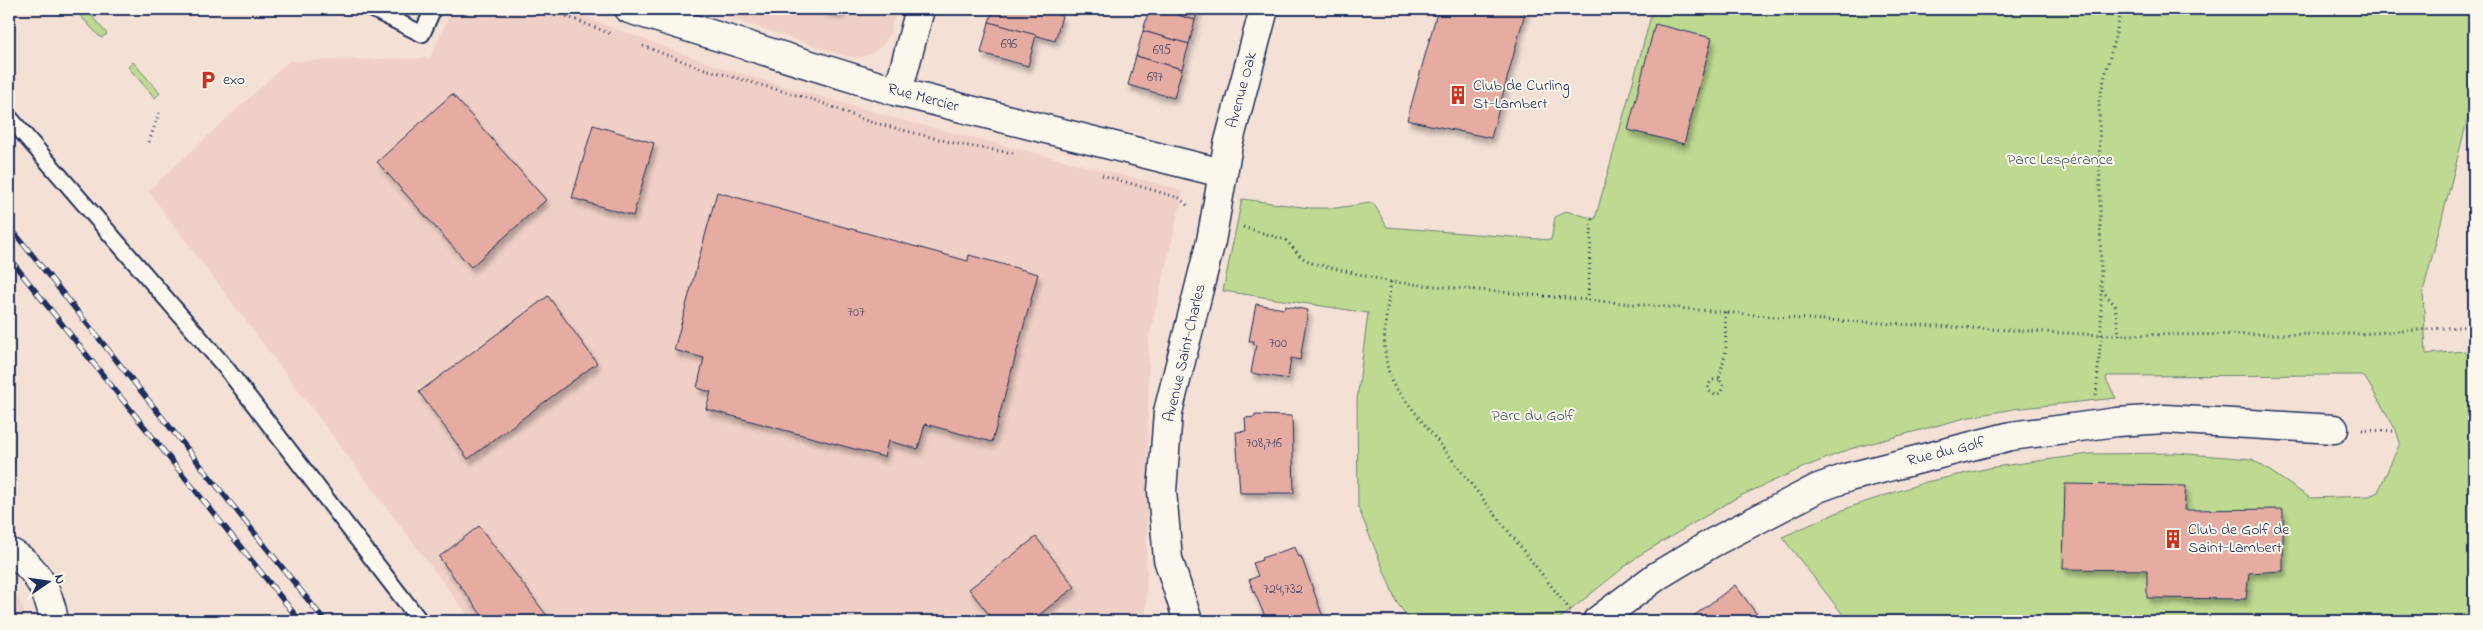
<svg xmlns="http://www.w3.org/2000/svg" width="2483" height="630" font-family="'Indie Flower',sans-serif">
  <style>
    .built { fill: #f0d0c6 }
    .green { fill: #bed990; stroke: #6c8477 }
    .building { fill: #e6aca1; stroke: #1b2f5e; filter: url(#shadow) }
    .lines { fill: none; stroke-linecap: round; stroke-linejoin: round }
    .lane-casing { stroke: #1b2f5e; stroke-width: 19 }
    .street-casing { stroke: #1b2f5e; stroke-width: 31 }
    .path { stroke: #1b2f5e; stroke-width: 3; stroke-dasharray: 1 4; stroke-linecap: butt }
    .lane { stroke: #fbf7ec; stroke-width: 15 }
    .street { stroke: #fbf7ec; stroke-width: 28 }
    .rail-casing { stroke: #1b2f5e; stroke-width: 5.5 }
    .rail { stroke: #fbf7ec; stroke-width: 4; stroke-dasharray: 11; stroke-linecap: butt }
    .labels { text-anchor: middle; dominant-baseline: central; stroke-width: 4; stroke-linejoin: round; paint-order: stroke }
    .number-label { font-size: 14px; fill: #4e4e6f }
    .poi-label { font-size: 16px; fill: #1b2f5e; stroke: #fbf7ec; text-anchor: start }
    .street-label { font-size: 16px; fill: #1b2f5e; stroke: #fbf7ec }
    .park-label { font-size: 16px; fill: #445a6a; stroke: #fbf7ec }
  </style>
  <defs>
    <filter id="shadow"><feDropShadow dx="3" dy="5.5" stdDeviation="2.5" flood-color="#0004"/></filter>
  </defs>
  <rect width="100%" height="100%" fill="#f5e0d6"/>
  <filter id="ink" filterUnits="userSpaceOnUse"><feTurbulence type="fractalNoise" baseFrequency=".02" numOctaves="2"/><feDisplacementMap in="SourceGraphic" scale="10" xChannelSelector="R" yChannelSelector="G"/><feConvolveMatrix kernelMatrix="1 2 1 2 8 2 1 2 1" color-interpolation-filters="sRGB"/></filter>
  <g filter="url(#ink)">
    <!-- built -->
    <g class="built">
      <path d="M 452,9 L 562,9 L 725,69 L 894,118 L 1171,187 L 1180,191 L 1183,194 L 1149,337 L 1146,621 L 472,621 L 148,191 L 289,61 L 430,58 Z"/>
      <path d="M 703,9 L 896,9 L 890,33 L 882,46 L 871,54 L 860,58 L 848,57 Z"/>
      <path d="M 9,584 L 23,607 L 25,621 L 9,621 Z"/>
    </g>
    <!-- green -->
    <g class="green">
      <path d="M 74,9 L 86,9 L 107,34 L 101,38 Z"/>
      <path d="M 1653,9 L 2474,9 L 2474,94 L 2423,292 L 2426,354 L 2467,351 L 2474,348 L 2474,621 L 1848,621 L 1782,537 L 1850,507 L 1926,482 L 1994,467 L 2089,454 L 2175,453 L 2252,459 L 2310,498 L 2369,496 L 2378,492 L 2400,443 L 2396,430 L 2364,376 L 2361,375 L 2107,376 L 2106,379 L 2116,398 L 2013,409 L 1965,418 L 1850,449 L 1802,468 L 1738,497 L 1638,556 L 1557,621 L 1411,621 L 1397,603 L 1358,507 L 1357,400 L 1368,313 L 1223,291 L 1242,199 L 1310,208 L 1336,208 L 1370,203 L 1374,204 L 1387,227 L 1551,240 L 1555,217 L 1566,211 L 1595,219 Z"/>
      <path d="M 133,62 L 160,93 L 155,98 L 128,67 Z"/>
    </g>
    <!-- building -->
    <g class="building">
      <path d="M 820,9 L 842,9 L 840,14 Z"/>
      <path d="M 993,9 L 1038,9 L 1062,16 L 1055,41 L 989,22 Z"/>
      <path d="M 1149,9 L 1157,9 L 1195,20 L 1189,44 L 1143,31 Z"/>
      <path d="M 1157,9 L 1198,9 L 1195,20 Z"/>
      <path d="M 1438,9 L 1526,9 L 1491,138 L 1407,120 Z"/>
      <path d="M 989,22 L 1036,35 L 1028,66 L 981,53 Z"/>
      <path d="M 1655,24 L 1712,38 L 1684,144 L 1628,130 Z"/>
      <path d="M 1143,31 L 1189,44 L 1182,69 L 1136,56 Z"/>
      <path d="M 1136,56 L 1182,69 L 1174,98 L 1128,85 Z"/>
      <path d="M 452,94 L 546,200 L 471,267 L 377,162 Z"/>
      <path d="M 593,125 L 654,143 L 633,216 L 572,198 Z"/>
      <path d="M 717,192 L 968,261 L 969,255 L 1038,274 L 992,442 L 925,424 L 918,449 L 888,441 L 884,457 L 706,409 L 711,392 L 697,388 L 704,358 L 674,350 Z"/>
      <path d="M 548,296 L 597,363 L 468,459 L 419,392 Z"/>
      <path d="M 1256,304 L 1284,309 L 1285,306 L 1308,310 L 1300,360 L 1291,358 L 1288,379 L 1251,373 L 1256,345 L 1253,344 L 1254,341 L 1249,341 Z"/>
      <path d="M 1255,415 L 1292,416 L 1294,493 L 1240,493 L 1236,432 L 1246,431 L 1245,418 L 1255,417 Z"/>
      <path d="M 2065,484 L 2186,486 L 2184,510 L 2283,509 L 2283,571 L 2249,573 L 2246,599 L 2147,598 L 2147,570 L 2063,569 Z"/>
      <path d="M 479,526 L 551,621 L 486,621 L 439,557 Z"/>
      <path d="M 1036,537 L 1075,587 L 1031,621 L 994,621 L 969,589 Z"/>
      <path d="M 1295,547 L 1299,557 L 1301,556 L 1323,617 L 1312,621 L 1267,621 L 1249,580 L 1258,576 L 1253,563 L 1262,560 L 1261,558 Z"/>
      <path d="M 1735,585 L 1762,621 L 1687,621 Z"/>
    </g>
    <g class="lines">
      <!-- lane casing -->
      <g class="lane-casing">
        <g id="lane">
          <path d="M 372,9 L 422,34 L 433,9"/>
          <path d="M 9,117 L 226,368 L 420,621"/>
        </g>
      </g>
      <!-- street casing -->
      <g class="street-casing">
        <g id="street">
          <path d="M 629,9 L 898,92 L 1222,173"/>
          <path d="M 898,92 L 920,9"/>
          <path d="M 9,552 C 35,564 50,594 54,621"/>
          <path d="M 1188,621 L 1168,559 L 1162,491 L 1168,412 L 1211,241 L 1228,145 L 1264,9"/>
          <path d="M 1597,621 L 1657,576 L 1712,543 L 1818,488 L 1849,477 L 2011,436 L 2117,422 L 2165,419 L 2334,429"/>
        </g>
      </g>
      <!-- path -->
      <g class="path">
        <path d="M 548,9 L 611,34"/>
        <path d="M 643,46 L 698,67 L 817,101 L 867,121 L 962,145 L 1013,153"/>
        <path d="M 149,142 L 160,110"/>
        <path d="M 1102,175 L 1179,198 L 1188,206"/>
        <path d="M 1243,227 L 1286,240 L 1301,257 L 1312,263 L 1391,282 L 1588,300 L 1789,318 L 2101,335 L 2359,334 L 2474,326"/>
        <path d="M 1391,282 C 1386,320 1379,345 1392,383 L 1570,610"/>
        <path d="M 1588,300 L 1592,216"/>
        <path d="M 2119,336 L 2115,305 L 2101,289 L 2099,100 L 2122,9"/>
        <path d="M 1719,379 L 1713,380 L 1708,385 L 1709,391 L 1715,395 L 1721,393 L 1723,385 L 1719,379 L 1726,350 L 1725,312"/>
        <path d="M 2096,395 L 2101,335 L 2101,289"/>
        <path d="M 2362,430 L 2393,431"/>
      </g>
      <!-- lane -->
      <use href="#lane" class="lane"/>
      <!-- street -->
      <use href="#street" class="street"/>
      <!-- rail casing -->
      <g class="rail-casing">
        <g id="rail">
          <path d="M 9,226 L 325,621"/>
          <path d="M 9,258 L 300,621"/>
        </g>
      </g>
      <!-- rail -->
      <use href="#rail" class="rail"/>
    </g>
  </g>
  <!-- icons -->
  <defs>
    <g id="parking-bare" transform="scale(1.5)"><path d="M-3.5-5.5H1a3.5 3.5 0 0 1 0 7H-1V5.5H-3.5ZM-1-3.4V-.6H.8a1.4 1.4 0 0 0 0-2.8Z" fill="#c8321e" stroke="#fbf7ec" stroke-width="2.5" paint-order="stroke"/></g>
    <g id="building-bare" transform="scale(1.5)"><path d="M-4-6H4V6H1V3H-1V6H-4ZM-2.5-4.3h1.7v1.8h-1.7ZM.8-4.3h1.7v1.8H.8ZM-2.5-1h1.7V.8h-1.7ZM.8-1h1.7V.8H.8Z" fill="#c8321e" stroke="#fbf7ec" stroke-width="2.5" paint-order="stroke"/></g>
  </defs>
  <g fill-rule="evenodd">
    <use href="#parking-bare" x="208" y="80"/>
    <use href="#building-bare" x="1458" y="95"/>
    <use href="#building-bare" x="2173" y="539"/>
  </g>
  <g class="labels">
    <!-- number labels -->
    <g class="number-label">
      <text x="1009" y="44">696</text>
      <text x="1162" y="50">695</text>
      <text x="1155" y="77">697</text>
      <text x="856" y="312">707</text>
      <text x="1278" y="343">700</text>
      <text x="1264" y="443">708,716</text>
      <text x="1283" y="589">724,732</text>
    </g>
    <!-- poi labels -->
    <g class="poi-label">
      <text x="223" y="80">exo</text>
      <text x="1473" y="86">Club de Curling<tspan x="1473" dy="18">St-Lambert</tspan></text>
      <text x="2188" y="530">Club de Golf de<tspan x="2188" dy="18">Saint-Lambert</tspan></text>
    </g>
    <!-- street labels -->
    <g class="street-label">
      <text transform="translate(1242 90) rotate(-75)">Avenue Oak</text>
      <text transform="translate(923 98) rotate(15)">Rue Mercier</text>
      <text transform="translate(1185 353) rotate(-77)">Avenue Saint-Charles</text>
      <text transform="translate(1946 452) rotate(-14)">Rue du Golf</text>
    </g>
    <!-- park labels -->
    <g class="park-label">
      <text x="2060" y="160">Parc Lespérance</text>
      <text x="1533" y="416">Parc du Golf</text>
    </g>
  </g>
  <!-- margin -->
  <rect width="2483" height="630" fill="none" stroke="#fbf7ec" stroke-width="30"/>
  <rect x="15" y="15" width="2453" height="600" fill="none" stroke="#1b2f5e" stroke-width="2" filter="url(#ink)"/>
  <!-- north arrow -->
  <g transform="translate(48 582) rotate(77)" stroke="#fbf7ec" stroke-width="4" paint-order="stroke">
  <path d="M0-4L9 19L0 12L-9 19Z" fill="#1b2f5e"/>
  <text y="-8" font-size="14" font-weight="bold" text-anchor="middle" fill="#1b2f5e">N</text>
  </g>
</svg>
